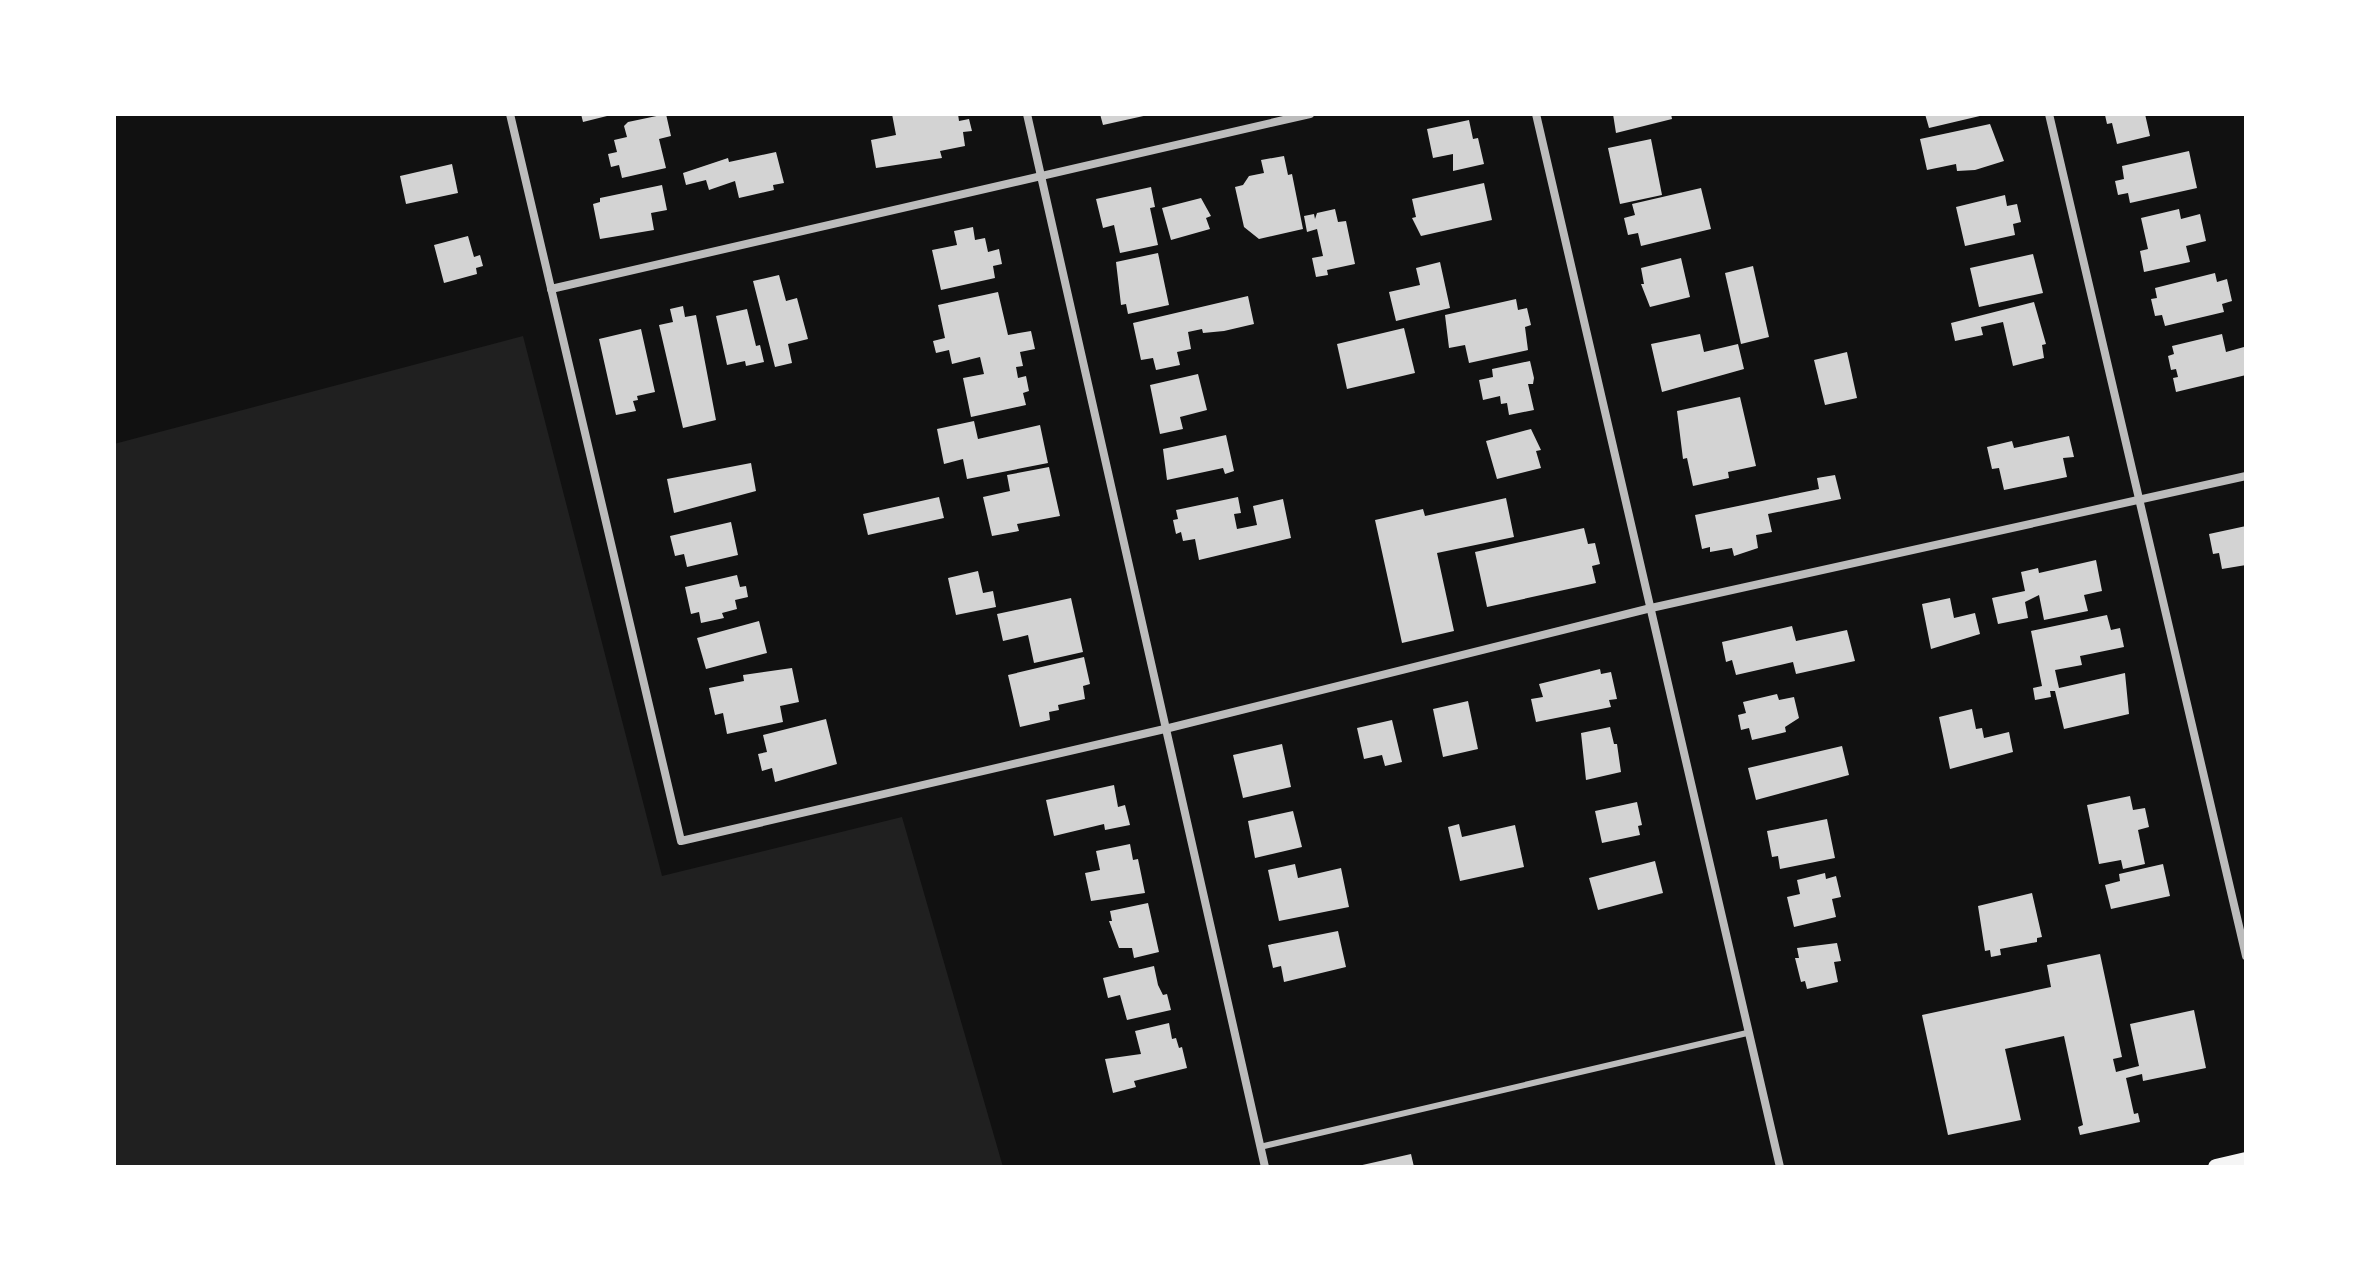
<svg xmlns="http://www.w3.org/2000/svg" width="2360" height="1281" font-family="Karla,sans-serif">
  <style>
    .green { fill: #202020 }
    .building { fill: #d3d3d3 }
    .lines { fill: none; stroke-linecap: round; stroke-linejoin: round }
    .service { stroke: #bcbcbc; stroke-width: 6 }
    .minor { stroke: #bcbcbc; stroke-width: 8 }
    .secondary { stroke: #f5f5f5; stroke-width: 16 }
  </style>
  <rect width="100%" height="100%" fill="#111"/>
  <!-- green -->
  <path class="green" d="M 523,336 L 662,876 L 902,817 L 1003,1167 L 114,1167 L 114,444 Z"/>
  <!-- building -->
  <g class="building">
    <path d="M 581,114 L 611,114 L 611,115 L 583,122 Z"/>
    <path d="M 666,114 L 671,136 L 659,139 L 666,168 L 622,178 L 619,165 L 611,167 L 608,154 L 617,152 L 614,140 L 627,137 L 624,126 L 628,122 Z"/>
    <path d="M 892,114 L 958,114 L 959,121 L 969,119 L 972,131 L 963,132 L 965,146 L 940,151 L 942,158 L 876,168 L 871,140 L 896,135 Z"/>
    <path d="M 1100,114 L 1148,114 L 1148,115 L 1103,125 Z"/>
    <path d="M 1613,114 L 1671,114 L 1672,119 L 1616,133 Z"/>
    <path d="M 1925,114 L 1984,114 L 1984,115 L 1929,128 Z"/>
    <path d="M 2145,114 L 2150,136 L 2117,144 L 2112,123 L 2107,124 L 2105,115 Z"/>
    <path d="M 1469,120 L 1473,139 L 1478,138 L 1484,164 L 1453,171 L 1453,154 L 1433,158 L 1427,129 Z"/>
    <path d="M 1990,124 L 2004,161 L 1975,170 L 1957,171 L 1956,164 L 1927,170 L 1920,139 Z"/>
    <path d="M 1651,139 L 1662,195 L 1620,204 L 1608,148 Z"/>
    <path d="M 2189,151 L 2197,188 L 2130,203 L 2128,193 L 2118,195 L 2115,181 L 2124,179 L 2122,166 Z"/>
    <path d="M 776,152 L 784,183 L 773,185 L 774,190 L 739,198 L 735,181 L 709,190 L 706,180 L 686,185 L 683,173 L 728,158 L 729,162 Z"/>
    <path d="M 1284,156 L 1288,175 L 1292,174 L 1303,229 L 1259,239 L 1244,227 L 1235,187 L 1243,185 L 1249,176 L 1264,173 L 1261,160 Z"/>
    <path d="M 452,164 L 458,193 L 406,204 L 400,176 Z"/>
    <path d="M 1484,183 L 1492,220 L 1421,236 L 1412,218 L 1416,217 L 1412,199 Z"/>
    <path d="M 662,185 L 667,210 L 651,213 L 654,230 L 600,239 L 593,204 L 600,202 L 600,198 Z"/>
    <path d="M 1151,187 L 1155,207 L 1150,208 L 1158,245 L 1120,253 L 1114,225 L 1103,228 L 1096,199 Z"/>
    <path d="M 1701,188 L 1711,229 L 1641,246 L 1638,233 L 1628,235 L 1624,218 L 1635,215 L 1632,204 Z"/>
    <path d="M 2005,195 L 2007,206 L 2017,204 L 2021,222 L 2013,224 L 2015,235 L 1965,246 L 1956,207 Z"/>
    <path d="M 1201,198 L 1211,216 L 1206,218 L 1210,229 L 1171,240 L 1162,208 Z"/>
    <path d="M 1335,209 L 1338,222 L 1346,221 L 1355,264 L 1327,270 L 1328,275 L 1316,277 L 1312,258 L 1323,256 L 1317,229 L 1307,232 L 1304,216 L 1314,214 L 1315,219 L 1317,213 Z"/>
    <path d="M 2179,209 L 2181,219 L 2200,214 L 2206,241 L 2186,246 L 2190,262 L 2144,272 L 2140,251 L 2148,249 L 2141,218 Z"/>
    <path d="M 973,227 L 975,240 L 985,238 L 988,252 L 999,249 L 1002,264 L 993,266 L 995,278 L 941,290 L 932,250 L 957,245 L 954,231 Z"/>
    <path d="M 468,236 L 474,257 L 480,255 L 483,266 L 476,268 L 477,274 L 444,283 L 434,245 Z"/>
    <path d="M 1158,253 L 1169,305 L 1128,314 L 1126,304 L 1121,305 L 1116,262 Z"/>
    <path d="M 2033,254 L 2043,293 L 1979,307 L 1970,268 Z"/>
    <path d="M 1681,258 L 1690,297 L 1650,307 L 1641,284 L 1644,284 L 1641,268 Z"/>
    <path d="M 1440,262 L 1450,308 L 1396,321 L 1389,292 L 1420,285 L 1416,268 Z"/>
    <path d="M 1753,266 L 1769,337 L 1741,344 L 1725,273 Z"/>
    <path d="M 2215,273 L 2217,282 L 2227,279 L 2232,301 L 2222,304 L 2224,312 L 2165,326 L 2162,315 L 2155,316 L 2151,299 L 2157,298 L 2155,288 Z"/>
    <path d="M 779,275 L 786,301 L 797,298 L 808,339 L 788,344 L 792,363 L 775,367 L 753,281 Z"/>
    <path d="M 998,292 L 1008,335 L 1031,331 L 1035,349 L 1020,352 L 1023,366 L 1016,367 L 1018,378 L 1026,376 L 1029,391 L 1023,393 L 1026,405 L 971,417 L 963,378 L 984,374 L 980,357 L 952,364 L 949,350 L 936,353 L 933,341 L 945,338 L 938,305 Z"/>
    <path d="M 1248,296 L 1254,324 L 1224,331 L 1203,333 L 1202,329 L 1188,332 L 1191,349 L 1177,352 L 1180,365 L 1156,370 L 1153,358 L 1141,360 L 1133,323 Z"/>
    <path d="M 1516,299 L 1518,310 L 1527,308 L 1531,325 L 1525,327 L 1528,350 L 1469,363 L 1465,345 L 1449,348 L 1445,315 Z"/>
    <path d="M 2034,302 L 2046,344 L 2042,345 L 2044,358 L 2013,366 L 2003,322 L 1981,327 L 1983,335 L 1955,341 L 1951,323 Z"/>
    <path d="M 683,306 L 685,317 L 696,315 L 716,420 L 683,428 L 659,325 L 673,322 L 670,309 Z"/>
    <path d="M 747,309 L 756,346 L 760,345 L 764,362 L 746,366 L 745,361 L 727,365 L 716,316 Z"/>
    <path d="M 1404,328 L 1415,373 L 1347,389 L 1337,344 Z"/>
    <path d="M 641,329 L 655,392 L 637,396 L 638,400 L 633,401 L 636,411 L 616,415 L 599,339 Z"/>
    <path d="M 1700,334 L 1704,352 L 1738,344 L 1744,369 L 1662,392 L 1651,344 Z"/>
    <path d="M 2222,334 L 2226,352 L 2244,347 L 2246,375 L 2176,392 L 2173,378 L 2178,377 L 2176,369 L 2171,370 L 2168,356 L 2174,354 L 2172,346 Z"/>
    <path d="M 1847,352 L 1857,398 L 1825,405 L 1814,360 Z"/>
    <path d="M 1530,361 L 1534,378 L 1533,384 L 1528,384 L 1534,410 L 1509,415 L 1507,403 L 1501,404 L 1500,396 L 1483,400 L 1479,380 L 1493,377 L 1492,369 Z"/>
    <path d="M 1198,374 L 1207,410 L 1180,417 L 1183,429 L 1160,434 L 1150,385 Z"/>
    <path d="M 1740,397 L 1756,466 L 1728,472 L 1729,478 L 1693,486 L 1687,458 L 1683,459 L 1677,411 Z"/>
    <path d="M 974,421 L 978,439 L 1040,425 L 1048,463 L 967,479 L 963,459 L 944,464 L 937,429 Z"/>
    <path d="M 1531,429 L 1541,450 L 1536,451 L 1541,468 L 1497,479 L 1486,441 Z"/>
    <path d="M 1226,435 L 1234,471 L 1225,474 L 1223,468 L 1167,480 L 1163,449 Z"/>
    <path d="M 2069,436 L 2074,457 L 2063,458 L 2067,477 L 2004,490 L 1999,468 L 1992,469 L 1987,447 L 2012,441 L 2014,448 Z"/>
    <path d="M 751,463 L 756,491 L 674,513 L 667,479 Z"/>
    <path d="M 1049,467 L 1060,516 L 1017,524 L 1019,531 L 992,536 L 983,497 L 1010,491 L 1007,475 Z"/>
    <path d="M 1835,475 L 1841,499 L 1768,514 L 1772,532 L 1756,535 L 1758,548 L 1734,556 L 1732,548 L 1710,552 L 1710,547 L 1702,549 L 1695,515 L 1819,489 L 1817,478 Z"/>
    <path d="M 939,497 L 944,518 L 868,535 L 863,514 Z"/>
    <path d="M 1238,497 L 1241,513 L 1234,514 L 1237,529 L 1257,525 L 1253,506 L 1283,499 L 1291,538 L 1199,560 L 1195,539 L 1183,541 L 1181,532 L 1176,534 L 1173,520 L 1178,519 L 1176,510 Z"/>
    <path d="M 1506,498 L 1514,537 L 1437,553 L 1454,631 L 1402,643 L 1375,520 L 1423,509 L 1425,516 Z"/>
    <path d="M 731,522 L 738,555 L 687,567 L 684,554 L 675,556 L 670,536 Z"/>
    <path d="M 2246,526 L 2246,565 L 2222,569 L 2219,553 L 2213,554 L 2209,534 Z"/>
    <path d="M 1584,528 L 1588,544 L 1595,543 L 1600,564 L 1592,566 L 1596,583 L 1487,607 L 1475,552 Z"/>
    <path d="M 2096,560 L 2102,591 L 2084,595 L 2088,611 L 2044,620 L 2039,595 L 2025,602 L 2028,618 L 1998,624 L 1992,598 L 2025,591 L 2021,572 L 2038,568 L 2039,573 Z"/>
    <path d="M 978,571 L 983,593 L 993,591 L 996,607 L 956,615 L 948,578 Z"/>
    <path d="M 737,575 L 740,587 L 746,586 L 748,597 L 735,600 L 737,609 L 722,613 L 724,618 L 701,623 L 699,612 L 691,614 L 685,587 Z"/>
    <path d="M 1071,598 L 1083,652 L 1034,663 L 1028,635 L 1003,641 L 997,614 Z"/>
    <path d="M 1950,598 L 1954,618 L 1975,613 L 1980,634 L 1931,649 L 1922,604 Z"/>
    <path d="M 2107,615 L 2111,630 L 2120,628 L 2124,647 L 2080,656 L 2082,665 L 2055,670 L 2059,688 L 2125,673 L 2129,714 L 2064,729 L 2055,691 L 2050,691 L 2051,697 L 2035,700 L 2033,688 L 2042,686 L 2031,631 Z"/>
    <path d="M 759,621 L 767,653 L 706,669 L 697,638 Z"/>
    <path d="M 1792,626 L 1796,641 L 1847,630 L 1855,661 L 1796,674 L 1793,662 L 1736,675 L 1732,660 L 1726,662 L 1722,642 Z"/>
    <path d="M 1084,657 L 1090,684 L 1083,686 L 1085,699 L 1058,705 L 1059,710 L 1049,712 L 1050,720 L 1020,727 L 1008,675 Z"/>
    <path d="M 792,668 L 799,702 L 780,706 L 783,722 L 727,734 L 723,713 L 715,715 L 709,688 L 744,681 L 743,675 Z"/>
    <path d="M 1600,669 L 1601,674 L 1611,672 L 1617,699 L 1609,700 L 1611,707 L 1536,722 L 1531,699 L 1543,697 L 1539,684 Z"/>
    <path d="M 1777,694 L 1779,700 L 1794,697 L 1799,718 L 1785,727 L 1786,732 L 1752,740 L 1749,728 L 1741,730 L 1738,715 L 1746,713 L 1743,702 Z"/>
    <path d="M 1468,701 L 1478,749 L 1443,757 L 1433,709 Z"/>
    <path d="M 1972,709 L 1976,729 L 1982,728 L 1984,738 L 2009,732 L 2013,752 L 1950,769 L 1939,717 Z"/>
    <path d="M 826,719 L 837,764 L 775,782 L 772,768 L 762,771 L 758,754 L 767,752 L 763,735 Z"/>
    <path d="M 1392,720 L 1402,762 L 1385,766 L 1382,755 L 1364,759 L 1357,728 Z"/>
    <path d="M 1610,727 L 1614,744 L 1617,744 L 1621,772 L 1586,780 L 1581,733 Z"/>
    <path d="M 1282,744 L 1291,787 L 1243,798 L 1233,755 Z"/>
    <path d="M 1842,746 L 1849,775 L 1756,800 L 1748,768 Z"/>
    <path d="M 1114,785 L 1118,807 L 1125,805 L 1130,825 L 1105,830 L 1104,824 L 1054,836 L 1046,800 Z"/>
    <path d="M 2130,796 L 2133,810 L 2145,808 L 2149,827 L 2138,830 L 2145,864 L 2123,869 L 2121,860 L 2099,864 L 2087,805 Z"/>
    <path d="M 1637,802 L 1642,825 L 1638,826 L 1640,835 L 1602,843 L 1595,811 Z"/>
    <path d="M 1293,811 L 1302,847 L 1255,858 L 1248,821 Z"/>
    <path d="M 1827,819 L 1835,858 L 1780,869 L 1778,856 L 1772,857 L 1767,831 Z"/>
    <path d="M 1459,824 L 1462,837 L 1515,825 L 1524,867 L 1460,881 L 1448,827 Z"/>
    <path d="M 1130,844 L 1133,860 L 1138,859 L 1145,893 L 1091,901 L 1085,873 L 1100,870 L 1096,851 Z"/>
    <path d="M 1655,861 L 1663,893 L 1598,910 L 1589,878 Z"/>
    <path d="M 1295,864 L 1298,878 L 1341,868 L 1349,907 L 1279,921 L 1268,870 Z"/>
    <path d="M 2163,864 L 2170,896 L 2111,909 L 2105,885 L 2120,881 L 2119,874 Z"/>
    <path d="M 1825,873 L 1826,879 L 1836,876 L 1841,897 L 1832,899 L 1836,917 L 1794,927 L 1787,897 L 1800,894 L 1797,880 Z"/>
    <path d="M 2032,893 L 2042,937 L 2037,938 L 2037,942 L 2000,949 L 2001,955 L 1991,957 L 1990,950 L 1985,951 L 1978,906 Z"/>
    <path d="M 1148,903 L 1159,952 L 1134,958 L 1132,948 L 1119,948 L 1109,921 L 1112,921 L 1110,911 Z"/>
    <path d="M 1338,931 L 1346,967 L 1284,982 L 1281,966 L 1273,968 L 1268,945 Z"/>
    <path d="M 1837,943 L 1841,961 L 1834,962 L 1838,982 L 1807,989 L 1805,981 L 1801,982 L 1795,958 L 1799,958 L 1797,948 Z"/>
    <path d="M 2100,954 L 2122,1057 L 2113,1059 L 2116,1072 L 2139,1066 L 2130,1024 L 2194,1010 L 2206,1068 L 2143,1081 L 2142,1074 L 2126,1078 L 2134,1114 L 2138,1113 L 2140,1122 L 2080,1135 L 2078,1127 L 2083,1125 L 2064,1036 L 2005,1049 L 2021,1120 L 1948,1135 L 1922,1015 L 2051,987 L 2047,965 Z"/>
    <path d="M 1154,966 L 1158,985 L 1163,995 L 1167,994 L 1171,1010 L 1127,1020 L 1120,995 L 1108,998 L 1103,978 Z"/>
    <path d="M 1169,1023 L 1172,1039 L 1176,1038 L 1179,1048 L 1182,1047 L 1187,1068 L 1134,1081 L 1136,1087 L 1113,1093 L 1105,1059 L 1141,1054 L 1135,1031 Z"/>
    <path d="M 1411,1154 L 1414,1167 L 1358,1167 L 1358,1166 Z"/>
  </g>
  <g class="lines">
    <!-- service -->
    <path class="service" d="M 1260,1147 L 1747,1033"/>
    <!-- minor -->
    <g class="minor">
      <path d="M 510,114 L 681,841 L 1169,728 L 1651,608 L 2246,476"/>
      <path d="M 1027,114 L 1265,1167"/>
      <path d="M 1536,114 L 1780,1167"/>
      <path d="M 2049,114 L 2246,956"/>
      <path d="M 551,289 L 1310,114"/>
    </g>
    <!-- secondary -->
    <path class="secondary" d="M 2216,1167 L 2246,1160"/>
  </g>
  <!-- border -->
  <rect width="2360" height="1281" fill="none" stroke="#ffffff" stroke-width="232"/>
</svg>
